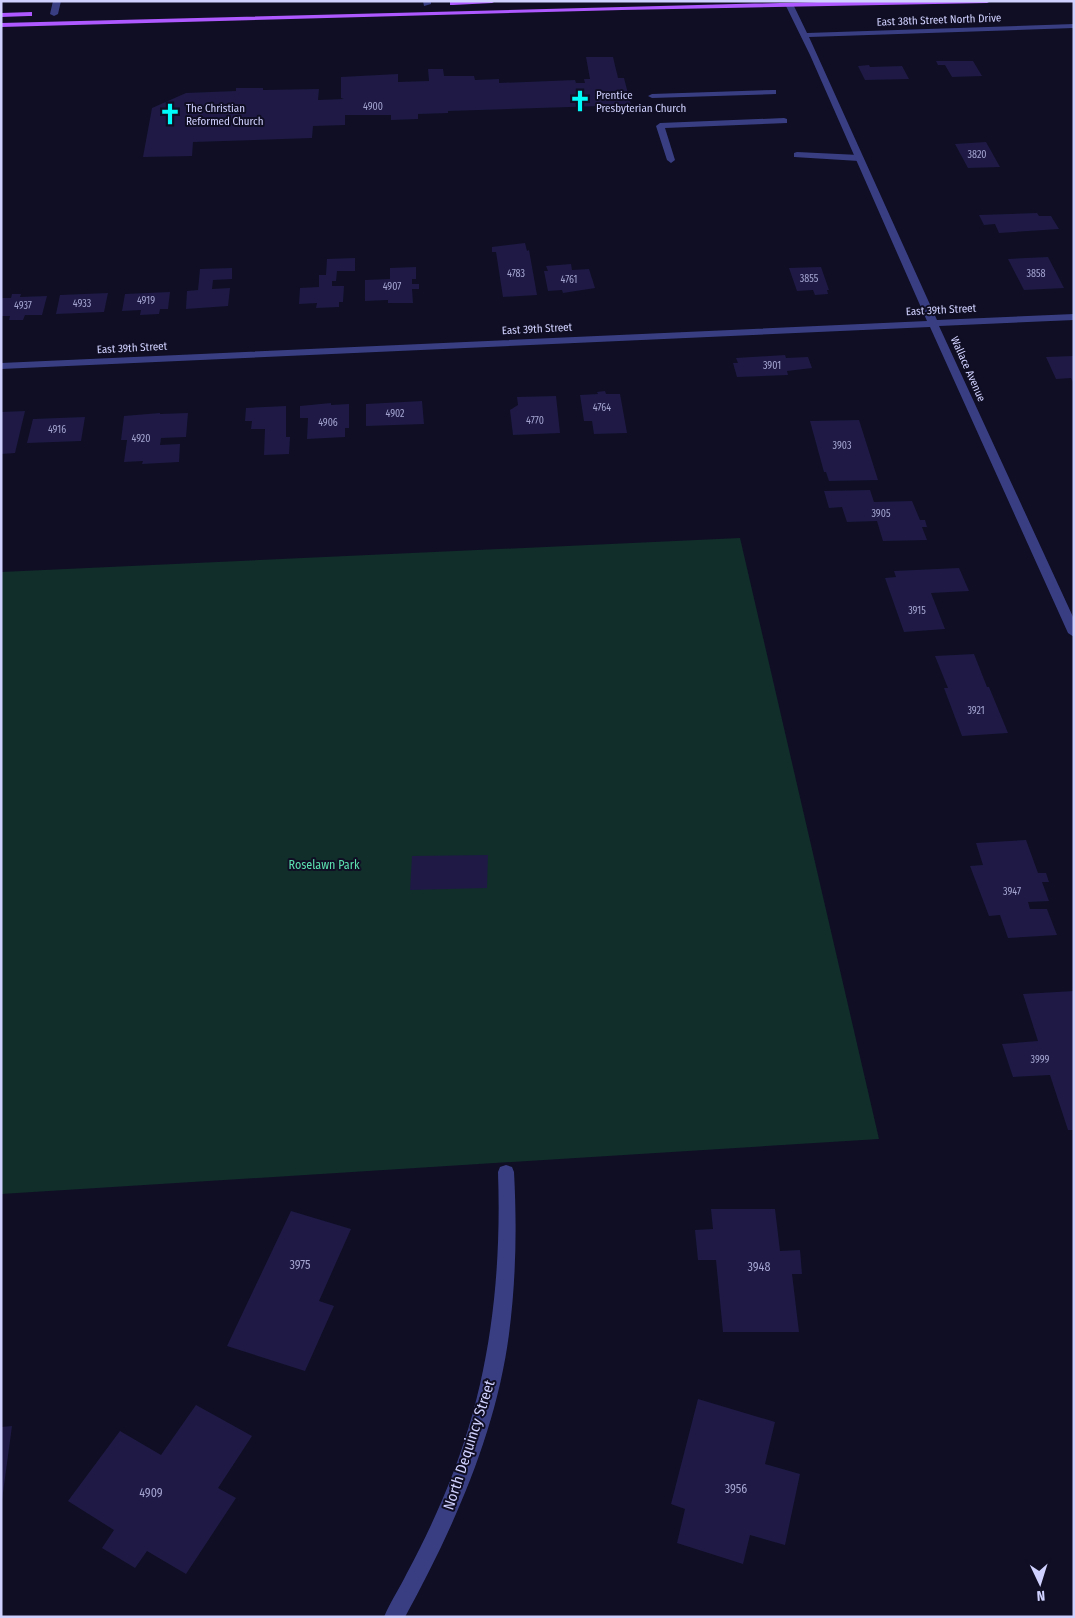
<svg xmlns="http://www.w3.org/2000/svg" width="1075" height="1618" font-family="'Fira Sans Condensed',sans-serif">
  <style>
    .green { fill: #112e2a }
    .building { fill: #1e1a45 }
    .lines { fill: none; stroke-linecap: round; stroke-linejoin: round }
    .service { fill: #393e83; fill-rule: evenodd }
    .minor { fill: #393e83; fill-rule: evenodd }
    .primary { fill: #ae58ff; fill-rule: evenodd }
    .labels { text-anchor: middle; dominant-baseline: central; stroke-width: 4; stroke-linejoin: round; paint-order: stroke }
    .number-label { font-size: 10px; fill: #a4a3d0 }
    .far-street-label { font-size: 11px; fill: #d1d1ff; stroke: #0f0e24 }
    .far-poi-label { font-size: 11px; fill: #d1d1ff; stroke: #0f0e24; text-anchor: start }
    .park-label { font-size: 12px; fill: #5ce0b0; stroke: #0f0e24 }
    .near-number-label { font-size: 12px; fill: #a4a3d0 }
    .near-street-label { font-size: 15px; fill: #d1d1ff; stroke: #0f0e24 }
  </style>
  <rect width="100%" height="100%" fill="#0f0e24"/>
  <!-- green -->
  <path class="green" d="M 740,538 L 879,1139 L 1,1194 L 1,572 Z"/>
  <!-- building -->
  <g class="building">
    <path d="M 586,57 L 613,57 L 618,78 L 624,78 L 631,105 L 448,111 L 448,113 L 418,114 L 418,119 L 391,120 L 391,115 L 345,115 L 345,125 L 313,126 L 312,138 L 193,142 L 192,156 L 143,157 L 152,108 L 186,93 L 236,91 L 236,88 L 263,88 L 263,90 L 319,89 L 318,100 L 344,99 L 341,98 L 341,77 L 398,74 L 398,82 L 429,81 L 428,69 L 443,69 L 444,76 L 474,76 L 475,80 L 499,79 L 499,83 L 575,80 L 576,83 L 585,83 L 584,79 L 590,79 Z"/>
    <path d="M 936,61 L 973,61 L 982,76 L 952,77 L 945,65 L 938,65 Z"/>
    <path d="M 869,65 L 870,67 L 902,66 L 909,79 L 865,80 L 858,66 Z"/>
    <path d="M 986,142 L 1000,167 L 968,168 L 955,144 Z"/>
    <path d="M 1037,213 L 1039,216 L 1051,216 L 1059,229 L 999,233 L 995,224 L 984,225 L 979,215 Z"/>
    <path d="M 525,243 L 527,251 L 529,250 L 537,295 L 503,297 L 496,252 L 492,252 L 492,247 Z"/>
    <path d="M 1048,257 L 1064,288 L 1024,290 L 1008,259 Z"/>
    <path d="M 355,258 L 355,271 L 337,271 L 336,281 L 332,281 L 332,286 L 344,286 L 343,302 L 339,302 L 339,307 L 316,308 L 317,303 L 299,304 L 300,288 L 319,287 L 319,275 L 326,275 L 327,259 Z"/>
    <path d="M 571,264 L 572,270 L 589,269 L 595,288 L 563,293 L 562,290 L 548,291 L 544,271 L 548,271 L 546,266 Z"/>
    <path d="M 416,267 L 416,279 L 412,279 L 412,284 L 419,284 L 419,289 L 412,289 L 413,303 L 388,303 L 388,300 L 365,301 L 365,280 L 390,279 L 390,268 Z"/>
    <path d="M 821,267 L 829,290 L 827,290 L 828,294 L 815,295 L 813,290 L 797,291 L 789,268 Z"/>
    <path d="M 232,268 L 232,279 L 213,280 L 212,289 L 230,288 L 228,306 L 186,309 L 187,291 L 198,290 L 200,269 Z"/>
    <path d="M 170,292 L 168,309 L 160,309 L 159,314 L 140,315 L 141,310 L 122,311 L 125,294 Z"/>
    <path d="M 108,293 L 104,312 L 56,314 L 60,295 Z"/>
    <path d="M 12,294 L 21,294 L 20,297 L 47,296 L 42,315 L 25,315 L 23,320 L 9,320 L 10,316 L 1,316 L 1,298 L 11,298 Z"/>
    <path d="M 785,355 L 786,358 L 808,357 L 812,368 L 787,371 L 788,375 L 737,377 L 733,363 L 738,363 L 736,358 Z"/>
    <path d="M 1074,356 L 1074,384 L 1071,378 L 1056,379 L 1046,357 Z"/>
    <path d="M 605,391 L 606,394 L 620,394 L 627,433 L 594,434 L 592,421 L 584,421 L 580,395 L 598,394 L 597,392 Z"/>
    <path d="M 556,396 L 560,433 L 513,435 L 510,410 L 518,405 L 517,397 Z"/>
    <path d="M 422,401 L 424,424 L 366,426 L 366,404 Z"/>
    <path d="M 331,403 L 331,405 L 349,404 L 349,428 L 345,428 L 345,437 L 307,439 L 308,418 L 300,418 L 300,406 Z"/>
    <path d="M 286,406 L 286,437 L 290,437 L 289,454 L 264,455 L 265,429 L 251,429 L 252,421 L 245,421 L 246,408 Z"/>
    <path d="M 25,411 L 15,453 L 1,454 L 1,412 Z"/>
    <path d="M 160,413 L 160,414 L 188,413 L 186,437 L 161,438 L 160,445 L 180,444 L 179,462 L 142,464 L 143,461 L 124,462 L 127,440 L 121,440 L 124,416 Z"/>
    <path d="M 85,417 L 81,441 L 27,443 L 33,419 Z"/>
    <path d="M 859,420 L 878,480 L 829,481 L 826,472 L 824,472 L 810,421 Z"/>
    <path d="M 870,490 L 874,502 L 912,501 L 920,520 L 925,520 L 927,527 L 922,527 L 927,540 L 883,541 L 877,521 L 847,522 L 842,507 L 829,508 L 824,491 Z"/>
    <path d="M 959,568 L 969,591 L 931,593 L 945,629 L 904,632 L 885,578 L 896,577 L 894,571 Z"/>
    <path d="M 974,654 L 987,687 L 989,687 L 1008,733 L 962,736 L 944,688 L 948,688 L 935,656 Z"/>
    <path d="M 1026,840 L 1038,873 L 1046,873 L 1049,882 L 1042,882 L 1049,901 L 1028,902 L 1030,909 L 1047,909 L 1057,935 L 1008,938 L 1000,915 L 989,916 L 970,866 L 983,865 L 976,843 Z"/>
    <path d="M 488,855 L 487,888 L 410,890 L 412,856 Z"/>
    <path d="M 1074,991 L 1074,1130 L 1068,1130 L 1050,1075 L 1013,1077 L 1002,1044 L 1038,1041 L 1023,994 Z"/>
    <path d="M 711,1209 L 775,1209 L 780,1251 L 800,1250 L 802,1274 L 792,1274 L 799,1332 L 723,1332 L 716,1260 L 698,1260 L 695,1230 L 713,1229 Z"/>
    <path d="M 291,1211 L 351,1229 L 319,1301 L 334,1306 L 305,1371 L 227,1346 Z"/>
    <path d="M 698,1399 L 775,1422 L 765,1464 L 800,1474 L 785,1545 L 750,1535 L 743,1564 L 677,1543 L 685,1509 L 671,1504 Z"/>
    <path d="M 196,1405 L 252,1436 L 218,1488 L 236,1498 L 186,1574 L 147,1551 L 135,1568 L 102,1548 L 114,1530 L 68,1501 L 120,1431 L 161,1455 Z"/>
    <path d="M 12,1426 L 2,1500 L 1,1500 L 1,1427 Z"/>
  </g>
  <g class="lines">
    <!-- service -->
    <g class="service">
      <path d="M 773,90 L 776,90 L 776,94 L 652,98 L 648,96 L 652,94 Z"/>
      <path d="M 784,118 L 787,119 L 787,123 L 665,128 L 675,160 L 671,163 L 667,160 L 656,126 L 660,123 Z"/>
      <path d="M 797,152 L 859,155 L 863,158 L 859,161 L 794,157 L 794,153 Z"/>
    </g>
    <!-- minor -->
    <g class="minor">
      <path d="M 53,1 L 61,1 L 58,14 L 54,16 L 50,14 Z"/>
      <path d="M 423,1 L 431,1 L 431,4 L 424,6 Z"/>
      <path d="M 787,4 L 793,4 L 807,33 L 1074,24 L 1074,28 L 809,37 L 937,320 L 1074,314 L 1074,320 L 939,326 L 1074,619 L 1074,637 L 1068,633 L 930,327 L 1,369 L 1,363 L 927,321 L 810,55 L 786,6 Z"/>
      <path d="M 506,1165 L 512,1167 L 514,1172 C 517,1227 516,1280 509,1334 C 496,1434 453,1529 405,1617 L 384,1617 C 390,1602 400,1588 407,1573 C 420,1549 432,1524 443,1498 C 488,1394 502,1285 498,1172 L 500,1167 Z"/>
    </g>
    <!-- primary -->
    <g class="primary">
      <path d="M 450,1 L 496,1 L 492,3 L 453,5 L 450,5 Z"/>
      <path d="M 855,1 L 991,1 L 987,3 L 622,10 L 1,27 L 1,23 Z"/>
      <path d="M 32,12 L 32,16 L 29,16 L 1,17 L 1,13 Z"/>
    </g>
  </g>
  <!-- icons -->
  <defs>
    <g id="church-bare" transform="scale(1.725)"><path d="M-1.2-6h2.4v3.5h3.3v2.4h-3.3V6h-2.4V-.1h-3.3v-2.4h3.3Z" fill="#00fcf9" stroke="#0f0e24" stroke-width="2.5" paint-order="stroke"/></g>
  </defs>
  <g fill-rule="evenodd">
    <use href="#church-bare" x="580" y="101"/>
    <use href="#church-bare" x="170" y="114"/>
  </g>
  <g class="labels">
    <!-- number labels -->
    <g class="number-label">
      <text x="373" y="107">4900</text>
      <text x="977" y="155">3820</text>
      <text x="516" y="274">4783</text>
      <text x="1036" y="274">3858</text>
      <text x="809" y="279">3855</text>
      <text x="569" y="280">4761</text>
      <text x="392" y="287">4907</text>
      <text x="146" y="301">4919</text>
      <text x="82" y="304">4933</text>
      <text x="23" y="306">4937</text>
      <text x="772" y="366">3901</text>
      <text x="602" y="408">4764</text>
      <text x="395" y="414">4902</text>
      <text x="535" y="421">4770</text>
      <text x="328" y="423">4906</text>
      <text x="57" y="430">4916</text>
      <text x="141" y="439">4920</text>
      <text x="842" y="446">3903</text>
      <text x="881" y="514">3905</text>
      <text x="917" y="611">3915</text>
      <text x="976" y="711">3921</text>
      <text x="1012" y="892">3947</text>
      <text x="1040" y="1060">3999</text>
    </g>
    <!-- far-street labels -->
    <g class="far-street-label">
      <text transform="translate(939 20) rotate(-2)">East 38th Street North Drive</text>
      <text transform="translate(941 310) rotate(-3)">East 39th Street</text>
      <text transform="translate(537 329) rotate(-3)">East 39th Street</text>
      <text transform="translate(132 348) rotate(-3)">East 39th Street</text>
      <text transform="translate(968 369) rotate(66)">Wallace Avenue</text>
    </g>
    <!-- far-poi labels -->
    <g class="far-poi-label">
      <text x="596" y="95">Prentice<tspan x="596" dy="13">Presbyterian Church</tspan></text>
      <text x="186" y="108">The Christian<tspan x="186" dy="13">Reformed Church</tspan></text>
    </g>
    <!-- park labels -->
    <g class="park-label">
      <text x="324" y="865">Roselawn Park</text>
    </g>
    <!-- near-number labels -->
    <g class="near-number-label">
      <text x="300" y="1265">3975</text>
      <text x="759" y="1267">3948</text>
      <text x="736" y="1489">3956</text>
      <text x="151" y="1493">4909</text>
    </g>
    <!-- near-street labels -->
    <g class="near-street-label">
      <text transform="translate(469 1445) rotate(-72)">North Dequincy Street</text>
    </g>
  </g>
  <!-- border -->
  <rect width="1075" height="1618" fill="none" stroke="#d1d1ff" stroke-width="5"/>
  <!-- north arrow -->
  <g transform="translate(1040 1583) rotate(176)" stroke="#0f0e24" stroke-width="4" paint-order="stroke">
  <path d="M0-4L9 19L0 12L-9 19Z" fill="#d1d1ff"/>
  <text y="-8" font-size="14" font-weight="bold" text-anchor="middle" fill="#d1d1ff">N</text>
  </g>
</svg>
